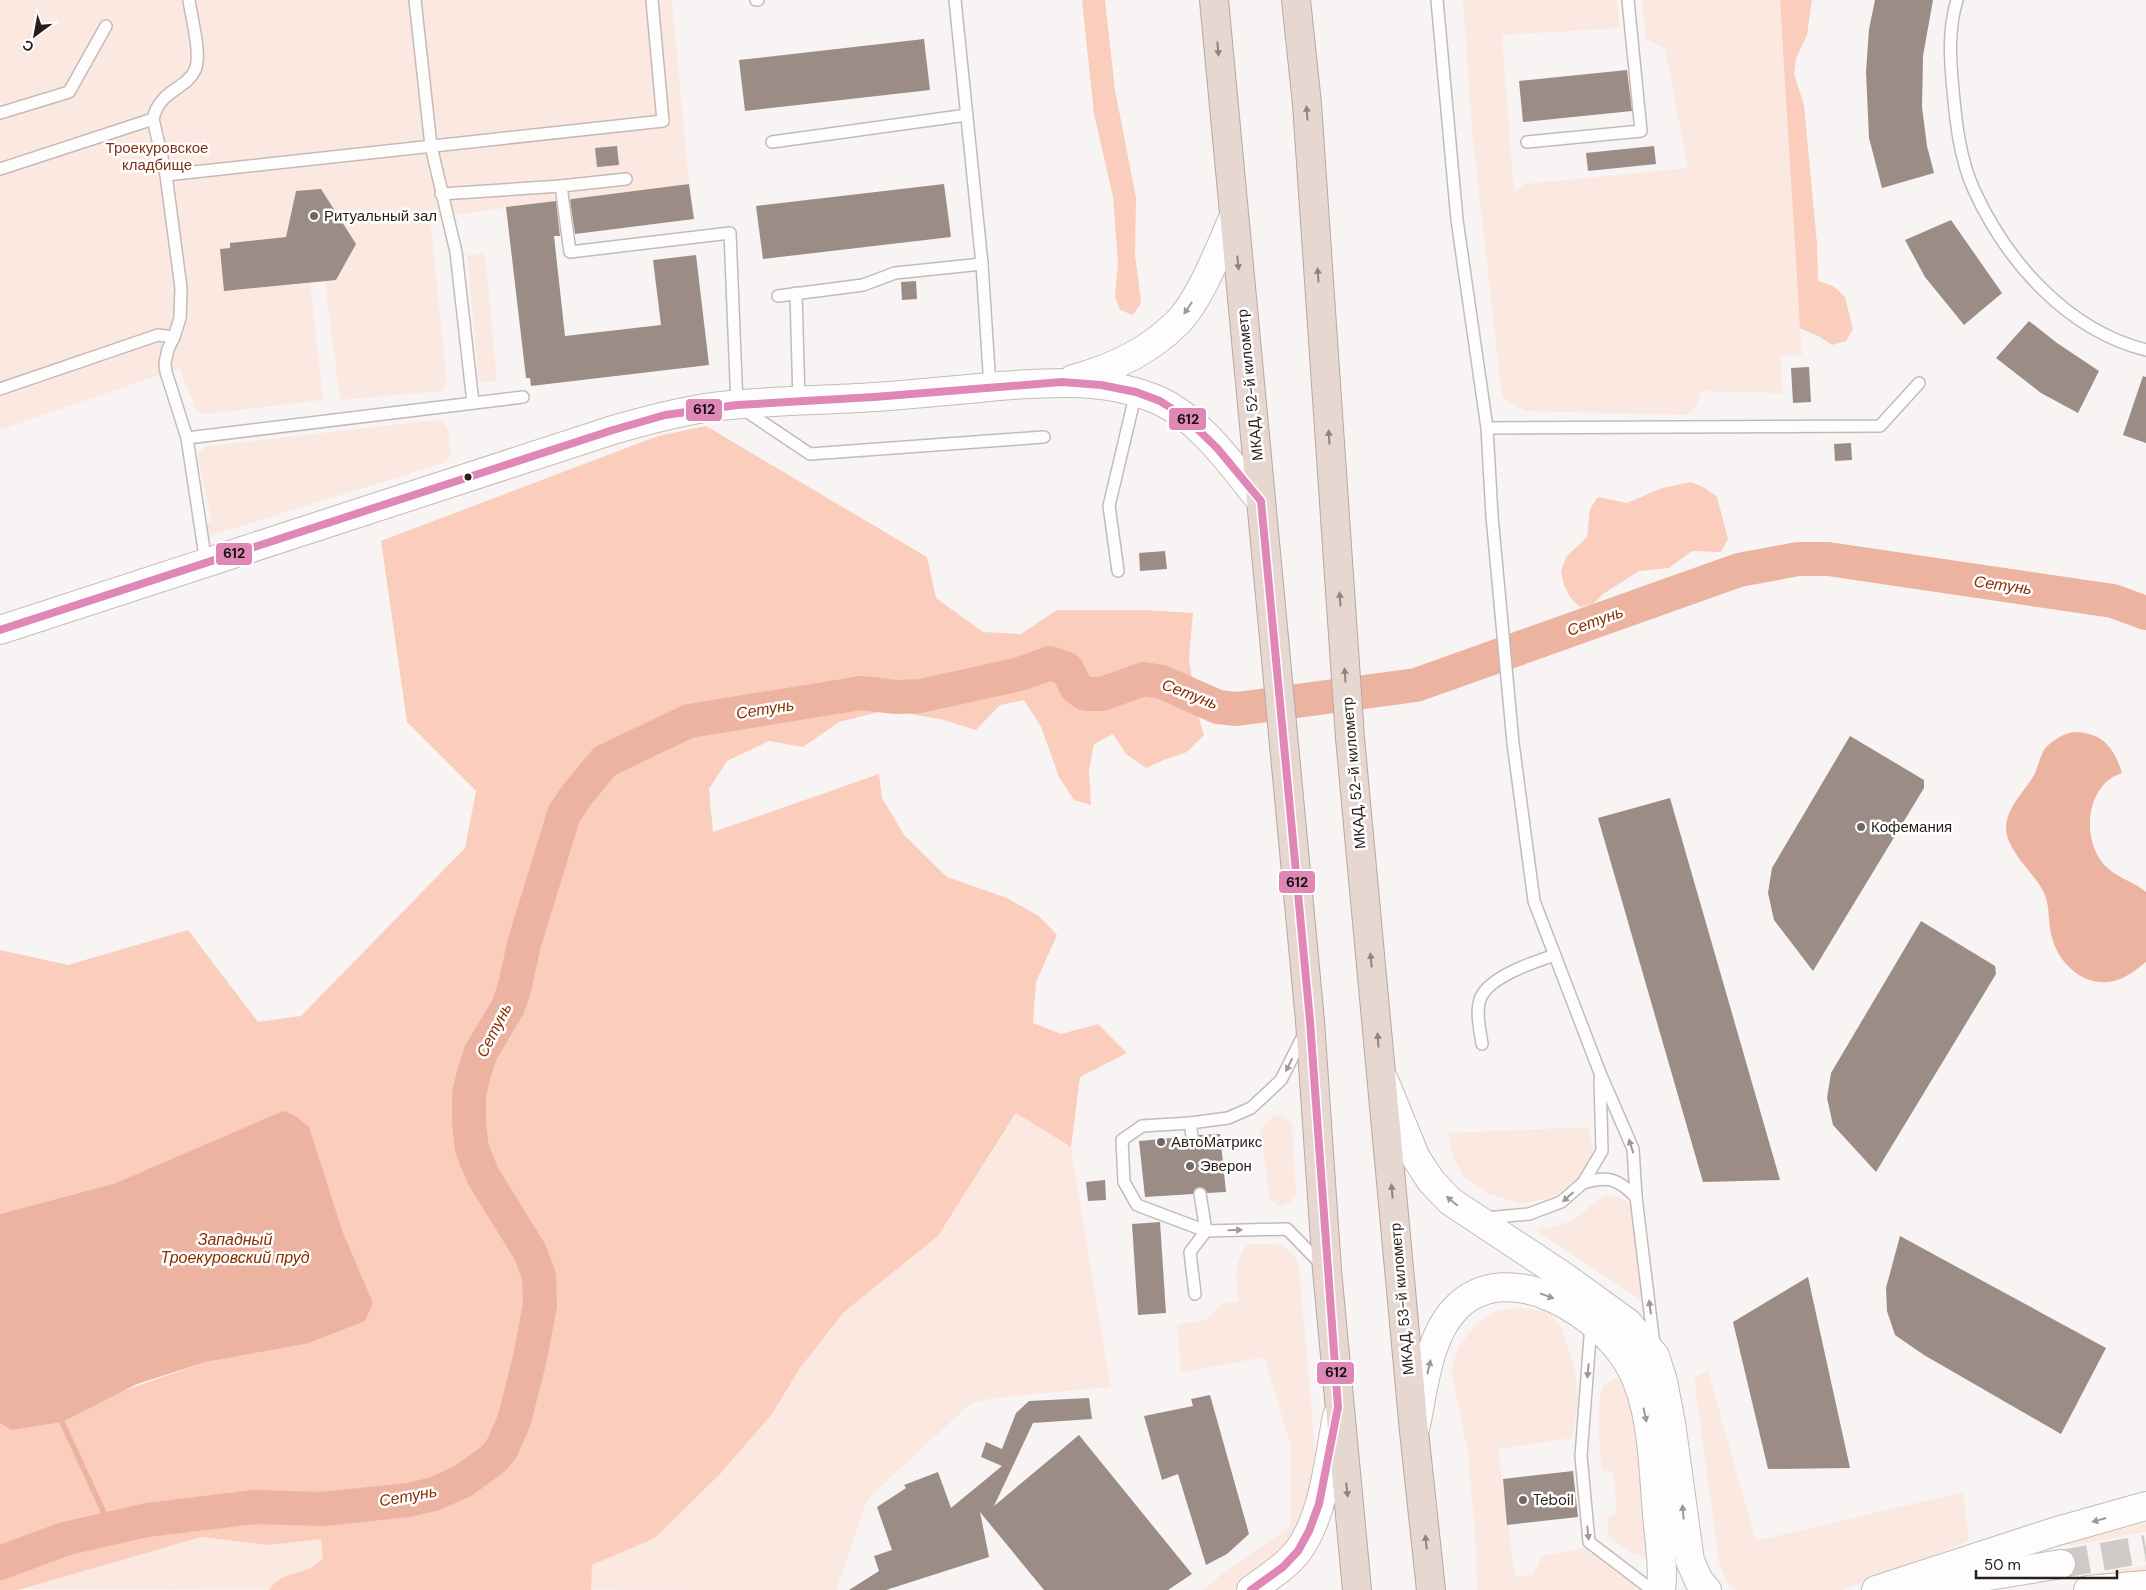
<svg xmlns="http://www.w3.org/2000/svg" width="2146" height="1590" font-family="'DM Sans',sans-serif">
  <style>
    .green { fill: #fbe8e1 }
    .forest { fill: #fbcdbd }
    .water { fill: #ecb4a0 }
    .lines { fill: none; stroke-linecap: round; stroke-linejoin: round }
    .stream { stroke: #ecb4a0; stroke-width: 5.5 }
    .river { stroke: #ecb4a0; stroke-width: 34 }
    .building { fill: #9b8c86 }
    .secondary-tunnel { stroke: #cfc9c7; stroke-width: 28; stroke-dasharray: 28 14; stroke-linecap: butt }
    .lane-casing { stroke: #c3bbb8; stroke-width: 14 }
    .secondary-casing { stroke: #c3bbb8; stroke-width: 30 }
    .highway-casing { stroke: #b9a7a0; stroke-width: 30 }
    .lane { stroke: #fefdfd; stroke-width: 11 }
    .secondary { stroke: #fefdfd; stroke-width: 28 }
    .highway { stroke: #e7d7d1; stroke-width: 28 }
    .bus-1-casing { stroke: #fff; stroke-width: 11 }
    .bus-1 { stroke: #df87b6; stroke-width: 8 }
    .oneway { fill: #92837e }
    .oneway2 { fill: #9e9896 }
    .poi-dot { fill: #716865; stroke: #fff; stroke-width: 2 }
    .bus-dot { fill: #291d19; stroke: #fff; stroke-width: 2 }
    .labels { text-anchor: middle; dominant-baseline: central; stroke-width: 5; stroke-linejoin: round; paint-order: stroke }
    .park-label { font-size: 15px; fill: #7c3519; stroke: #fff }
    .poi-label { font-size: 15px; fill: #291d19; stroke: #fff; text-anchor: start }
    .street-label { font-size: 15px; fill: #291d19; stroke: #fff }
    .water-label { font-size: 16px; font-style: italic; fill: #8b2e02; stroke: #fff }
    .line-badge { stroke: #fff; stroke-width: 2 }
    .pale-badge-label { font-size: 14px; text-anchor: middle; font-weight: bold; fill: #111 }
  </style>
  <rect width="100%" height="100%" fill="#f8f4f3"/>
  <!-- green -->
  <g class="green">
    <path d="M 0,0 L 672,0 L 689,184 L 430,218 L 447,382 L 444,389 L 441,391 L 340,400 L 325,282 L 310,283 L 323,400 L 205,414 L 196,409 L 179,368 L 0,430 Z"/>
    <path d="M 1463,0 L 1617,0 L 1620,28 L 1502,35 L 1514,194 L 1524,184 L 1688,168 L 1665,49 L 1646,39 L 1642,0 L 1780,0 L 1802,355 L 1780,356 L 1783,393 L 1701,391 L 1697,405 L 1688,415 L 1525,411 L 1502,397 L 1472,131 Z"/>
    <path d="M 485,253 L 497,381 L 479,382 L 467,255 Z"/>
    <path d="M 435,420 L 444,422 L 448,430 L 451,455 L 446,462 L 209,536 L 205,536 L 195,525 L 212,521 L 198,459 L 199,452 L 207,446 Z"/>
    <path d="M 1017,1113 L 1071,1147 L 1111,1387 L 993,1398 L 971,1403 L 876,1491 L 866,1503 L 836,1590 L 18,1589 L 201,1537 L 269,1545 L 772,1414 L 800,1368 L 844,1312 L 938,1236 Z"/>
    <path d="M 1274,1115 L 1283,1116 L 1292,1123 L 1296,1195 L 1290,1202 L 1280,1207 L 1270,1198 L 1260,1130 Z"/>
    <path d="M 1589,1127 L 1593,1153 L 1576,1181 L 1553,1197 L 1521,1204 L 1489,1194 L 1464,1177 L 1453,1157 L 1448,1133 Z"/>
    <path d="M 1608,1195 L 1622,1198 L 1631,1206 L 1644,1302 L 1536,1230 C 1550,1227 1567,1225 1579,1216 C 1589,1207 1596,1200 1608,1195 Z"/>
    <path d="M 1248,1244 C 1274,1245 1288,1239 1299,1266 L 1316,1460 L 1309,1512 L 1292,1542 L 1260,1574 L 1235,1590 L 1203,1590 L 1227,1570 L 1291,1526 L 1291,1447 L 1264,1357 L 1181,1373 L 1177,1324 L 1205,1320 L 1221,1304 L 1238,1301 C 1237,1278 1232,1263 1248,1244 Z"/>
    <path d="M 1520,1308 L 1548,1311 L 1560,1325 L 1575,1370 L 1578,1404 L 1572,1438 L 1498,1449 L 1515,1576 L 1533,1575 L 1542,1556 L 1585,1548 L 1634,1586 L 1635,1590 L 1477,1590 L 1476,1548 L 1468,1453 L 1451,1370 L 1458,1348 L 1474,1326 L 1497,1311 Z"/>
    <path d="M 1708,1371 L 1756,1541 L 1963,1492 L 1969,1541 L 1843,1590 L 1736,1590 L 1728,1584 L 1719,1563 L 1694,1377 Z"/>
    <path d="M 1616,1378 L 1628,1383 L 1636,1403 L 1652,1551 L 1644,1557 L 1632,1553 L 1609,1537 L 1607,1517 L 1617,1513 L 1613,1472 L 1602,1471 C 1601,1455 1594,1395 1605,1384 C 1608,1381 1613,1380 1616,1378 Z"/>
    <path d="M 2146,1523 L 2146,1532 L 2069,1546 L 2068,1543 Z"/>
    <path d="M 2146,1565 L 2146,1574 L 2075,1579 L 2075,1577 Z"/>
  </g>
  <!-- forest -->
  <g class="forest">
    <path d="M 1082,0 L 1105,0 L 1115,90 L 1136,198 L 1135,255 L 1141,303 L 1133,315 L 1120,310 L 1115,296 L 1118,263 L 1113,197 L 1094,114 Z"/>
    <path d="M 1780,0 L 1812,0 L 1807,35 L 1796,58 L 1794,74 L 1804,105 L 1817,244 L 1818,281 L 1833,286 L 1845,297 L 1853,329 L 1846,341 L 1832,345 L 1820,337 L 1800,328 Z"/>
    <path d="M 706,426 L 927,557 L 936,598 L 983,632 L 1021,634 L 1057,610 L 1144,610 L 1193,613 L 1189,658 L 1196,708 L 1204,735 L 1187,752 L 1164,760 L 1146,768 L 1126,754 L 1113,734 L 1094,744 L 1089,770 L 1091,805 L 1074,800 L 1059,777 L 1041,727 L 1024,700 L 1000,705 L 976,730 L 940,719 L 886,710 L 839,722 L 803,747 L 769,741 L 727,761 L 709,789 L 713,832 L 879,774 L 882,798 L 904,835 L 947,877 L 1007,898 L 1039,916 L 1057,935 L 1036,982 L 1033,1023 L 1061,1034 L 1098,1024 L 1127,1053 L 1080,1077 L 1071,1147 L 1016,1113 L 938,1236 L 844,1312 L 800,1368 L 772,1414 L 720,1474 L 655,1538 L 592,1565 L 591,1590 L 269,1590 C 282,1569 308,1577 323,1558 L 321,1539 L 269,1545 L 201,1537 L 18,1590 L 0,1590 L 0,1423 L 11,1430 L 206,1362 L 306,1344 L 373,1304 L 342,1230 L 116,1183 L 0,1214 L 0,950 L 68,965 L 188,930 L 258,1022 L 301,1016 L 465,848 L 476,791 L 407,722 L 381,541 L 658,436 Z"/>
    <path d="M 1691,482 L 1705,488 L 1717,497 L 1728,539 L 1721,552 L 1692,551 L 1669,568 L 1639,571 L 1603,594 L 1593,604 L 1580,607 L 1570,597 L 1564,585 L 1561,571 L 1566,557 L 1587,537 L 1590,509 L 1598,497 L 1627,503 L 1662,488 Z"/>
  </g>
  <!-- water -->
  <g class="water">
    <path d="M 2073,732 C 2102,732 2114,747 2122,773 C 2087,784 2081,835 2102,862 C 2113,877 2132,880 2146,892 L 2146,962 C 2136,970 2126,978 2114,981 C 2086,988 2061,966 2053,941 C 2047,925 2051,908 2044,893 C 2034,872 2007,852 2006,828 C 2006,808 2025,791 2034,775 C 2038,767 2040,757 2044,750 C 2050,741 2063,734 2073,732 Z"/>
    <path d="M 283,1111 L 294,1115 L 309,1127 L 342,1230 L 373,1303 L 365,1321 L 306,1344 L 206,1362 L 137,1384 L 62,1422 L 11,1430 L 0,1423 L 0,1214 L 116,1183 Z"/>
  </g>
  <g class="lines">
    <!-- stream -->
    <path class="stream" d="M 62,1422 L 111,1528"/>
    <!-- river -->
    <path class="river" d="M 0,1563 L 64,1539 L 147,1520 L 255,1507 L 323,1509 L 408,1500 L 434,1494 L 463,1481 L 492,1460 L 501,1450 L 514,1421 L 530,1358 L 540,1305 L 539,1276 L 530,1252 L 483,1176 L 472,1149 L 469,1124 L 469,1094 L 474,1073 L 481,1052 L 508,1007 L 515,986 L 524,944 L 564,814 L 576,796 L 605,761 L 689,721 L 861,693 L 896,697 L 920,696 L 1020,674 L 1050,663 L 1067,669 L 1076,687 L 1086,694 L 1102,694 L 1144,679 L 1162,682 L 1218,707 L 1237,709 L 1416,685 L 1739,570 L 1798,559 L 1828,559 L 2113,601 L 2146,613"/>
  </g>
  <!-- building -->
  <g class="building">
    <path d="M 1875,0 L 1933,0 L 1923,56 L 1922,107 L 1927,146 L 1934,173 L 1882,188 L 1869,138 L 1866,72 L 1869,29 Z"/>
    <path d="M 924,39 L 930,90 L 745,111 L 739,60 Z"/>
    <path d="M 1627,70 L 1632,111 L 1523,122 L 1519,81 Z"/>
    <path d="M 617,146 L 619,165 L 597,167 L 595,148 Z"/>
    <path d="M 1654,146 L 1656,164 L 1588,171 L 1586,153 Z"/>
    <path d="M 689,184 L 694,219 L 575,234 L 570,200 L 572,199 Z"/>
    <path d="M 944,184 L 951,237 L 763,259 L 756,206 Z"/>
    <path d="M 321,189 L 356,244 L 336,280 L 224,291 L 220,249 L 230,248 L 230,243 L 286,237 L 296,191 Z"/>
    <path d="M 556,201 L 560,236 L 554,236 L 565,336 L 661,325 L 653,260 L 696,255 L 709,365 L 531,386 L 530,378 L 526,378 L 506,207 Z"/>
    <path d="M 1951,220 L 2002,293 L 1964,325 L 1925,277 L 1905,240 Z"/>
    <path d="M 916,281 L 917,299 L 902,300 L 901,282 Z"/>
    <path d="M 2029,321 L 2057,343 L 2099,371 L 2078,413 L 2041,393 L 1996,358 Z"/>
    <path d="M 1809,367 L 1811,402 L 1793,403 L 1791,368 Z"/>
    <path d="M 2143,376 L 2146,377 L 2146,443 L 2123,435 Z"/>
    <path d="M 1851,443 L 1852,460 L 1835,461 L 1834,444 Z"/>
    <path d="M 1165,551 L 1167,569 L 1140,571 L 1139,553 Z"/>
    <path d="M 1850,736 L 1924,780 L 1924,788 L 1813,971 L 1774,920 L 1768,893 L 1770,880 L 1772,868 Z"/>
    <path d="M 1670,798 L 1780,1180 L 1703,1182 L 1598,818 Z"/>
    <path d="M 1921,921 L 1995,966 L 1996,974 L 1876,1172 L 1833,1125 L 1827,1098 L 1831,1073 Z"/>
    <path d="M 1220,1134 L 1226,1192 L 1207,1193 L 1205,1189 L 1199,1187 L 1195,1189 L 1193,1194 L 1145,1197 L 1139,1141 L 1184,1137 L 1186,1141 L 1193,1143 L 1197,1142 L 1199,1135 Z"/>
    <path d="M 1105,1180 L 1106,1200 L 1088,1201 L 1086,1182 Z"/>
    <path d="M 1160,1222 L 1166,1313 L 1138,1315 L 1132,1224 Z"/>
    <path d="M 1900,1236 L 2106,1348 L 2061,1434 L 1924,1355 L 1895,1335 L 1887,1311 L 1886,1288 Z"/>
    <path d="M 1808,1277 L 1850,1468 L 1768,1469 L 1733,1322 Z"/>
    <path d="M 1210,1395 L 1249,1534 L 1227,1554 L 1206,1565 L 1178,1474 L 1162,1480 L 1144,1416 L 1193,1406 L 1191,1399 Z"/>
    <path d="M 1089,1398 L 1092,1419 L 1033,1423 L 994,1506 L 1079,1435 L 1192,1574 L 1168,1590 L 1044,1590 L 980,1512 L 989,1557 L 886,1590 L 849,1590 L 879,1571 L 874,1556 L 892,1550 L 877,1507 L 906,1488 L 904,1485 L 938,1472 L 951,1508 L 1002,1466 L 981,1457 L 986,1442 L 1002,1449 L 1016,1413 L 1029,1401 Z"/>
    <path d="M 1573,1471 L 1578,1517 L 1507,1525 L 1503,1479 Z"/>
  </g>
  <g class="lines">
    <!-- secondary-tunnel -->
    <path class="secondary-tunnel" d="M 2061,1564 L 2146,1549"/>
    <!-- lane casing -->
    <g class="lane-casing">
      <g id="lane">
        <path d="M 189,0 C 191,16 202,55 195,70 C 186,90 160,89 153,119 L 166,175 L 181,288 L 180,318 L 174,337 L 168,349 L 165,363 L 166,372 L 187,438 L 206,563"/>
        <path d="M 415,0 L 431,146 L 456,252 L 473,403"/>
        <path d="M 756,0 L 758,0"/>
        <path d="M 955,0 L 982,264 L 990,387"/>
        <path d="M 1437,0 L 1457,220 L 1487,428 L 1492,516 L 1513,743 L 1534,901 L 1600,1073 L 1633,1149 L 1636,1197 L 1654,1345"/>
        <path d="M 1957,0 C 1948,30 1950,59 1953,90 C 1956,124 1960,159 1974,190 C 2007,262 2067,330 2146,350"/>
        <path d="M 0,113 L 69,92 L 106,26"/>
        <path d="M 772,142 L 967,115"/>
        <path d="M 1527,142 L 1641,131 L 1628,0"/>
        <path d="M 0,169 L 153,119"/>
        <path d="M 166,175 L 663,121 L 652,0"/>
        <path d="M 626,179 L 561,186 L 570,252 L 730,233 L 737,405 L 810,454 L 1044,437"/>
        <path d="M 441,194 L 561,186"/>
        <path d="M 796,293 L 799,401"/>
        <path d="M 778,296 L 863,285 L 895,273 L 982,264"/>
        <path d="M 0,389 L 158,335 L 174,337"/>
        <path d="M 1487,428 L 1880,426 L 1919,383"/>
        <path d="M 187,438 L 523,397"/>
        <path d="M 1118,571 L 1109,506 L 1136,392"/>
        <path d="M 1482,1044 C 1480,1030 1475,1010 1481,997 C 1491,976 1534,962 1555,955"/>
        <path d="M 1190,1123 L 1142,1126 L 1122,1140 L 1124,1182 L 1137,1205 L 1206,1231 L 1190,1252 L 1195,1294"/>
        <path d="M 1192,1136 L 1190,1123 L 1228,1118 L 1251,1108 L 1281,1080 L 1304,1034"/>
        <path d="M 1583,1183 C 1608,1175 1618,1179 1636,1197"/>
        <path d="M 1200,1194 L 1206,1231 L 1287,1229 L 1322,1265"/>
        <path d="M 1485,1218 L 1529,1214 L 1561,1202 L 1583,1183 L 1602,1151 L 1600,1079"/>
        <path d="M 1591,1324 L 1581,1456 L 1589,1542 L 1652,1590"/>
      </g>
    </g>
    <!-- secondary casing -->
    <g class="secondary-casing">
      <g id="secondary">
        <path d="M 1073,379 C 1111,369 1149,351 1177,323 C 1200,300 1220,248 1233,218"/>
        <path d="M 0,630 L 613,430 C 644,421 674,413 705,408 C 761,400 819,401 875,397 C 917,394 958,390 999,386 C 1053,382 1109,378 1160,401 C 1202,421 1232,466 1261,501"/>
        <path d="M 1384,1080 L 1416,1158 L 1431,1181 L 1450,1201 L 1566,1278 L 1628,1323 L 1655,1356 L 1663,1381 L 1671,1423 L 1690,1561 L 1699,1581 L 1707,1590"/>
        <path d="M 1416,1425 C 1424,1387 1428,1337 1456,1308 C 1509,1254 1605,1316 1632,1370 C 1653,1411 1653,1469 1657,1514 C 1659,1539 1664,1566 1661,1590"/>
        <path d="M 1934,1585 L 2061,1564"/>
        <path d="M 1251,1590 C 1267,1578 1286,1567 1298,1551 C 1324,1516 1329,1458 1337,1416"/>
        <path d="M 1876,1590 L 2054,1532 L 2146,1506"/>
        <path d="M 2088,1590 L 2146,1585"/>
      </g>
    </g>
    <!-- highway casing -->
    <g class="highway-casing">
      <g id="highway">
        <path d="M 1214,0 L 1310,1021 L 1327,1270 L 1357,1590"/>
        <path d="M 1296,0 L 1307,104 L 1350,738 L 1414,1431 L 1431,1590"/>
      </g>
    </g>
    <!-- lane -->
    <use href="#lane" class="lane"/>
    <!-- secondary -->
    <use href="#secondary" class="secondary"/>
    <!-- highway -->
    <use href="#highway" class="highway"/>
    <!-- bus-1 casing -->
    <g class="bus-1-casing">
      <path id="bus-1" d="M 0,630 L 613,430 L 665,415 L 737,405 L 874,397 L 1062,382 L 1101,385 L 1136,392 L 1160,401 L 1185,417 L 1217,448 L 1261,501 L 1310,1021 L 1338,1407 L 1319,1504 L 1309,1531 L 1298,1551 L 1283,1567 L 1251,1590"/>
    </g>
    <!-- bus-1 -->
    <use href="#bus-1" class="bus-1"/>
  </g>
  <!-- one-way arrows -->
  <defs><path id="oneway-solid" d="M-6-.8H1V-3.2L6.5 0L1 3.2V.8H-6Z" transform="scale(1.25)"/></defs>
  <g class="oneway">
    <use href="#oneway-solid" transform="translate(1218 49) rotate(85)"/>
    <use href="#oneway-solid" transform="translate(1307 113) rotate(-94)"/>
    <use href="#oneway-solid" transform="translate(1238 263) rotate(84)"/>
    <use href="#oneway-solid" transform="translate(1318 275) rotate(-94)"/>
    <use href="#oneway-solid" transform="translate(1329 437) rotate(-94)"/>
    <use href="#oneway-solid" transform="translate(1340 599) rotate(-94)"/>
    <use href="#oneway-solid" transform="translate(1345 675) rotate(-94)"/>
    <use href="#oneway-solid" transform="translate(1371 960) rotate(-96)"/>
    <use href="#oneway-solid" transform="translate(1378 1040) rotate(-94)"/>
    <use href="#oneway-solid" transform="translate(1392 1191) rotate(-95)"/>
    <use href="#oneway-solid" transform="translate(1347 1490) rotate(84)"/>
    <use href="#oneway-solid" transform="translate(1426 1542) rotate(-96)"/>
  </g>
  <g class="oneway2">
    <use href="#oneway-solid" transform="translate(1188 308) rotate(124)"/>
    <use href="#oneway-solid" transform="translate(1289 1065) rotate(116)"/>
    <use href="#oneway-solid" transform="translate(1631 1146) rotate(-108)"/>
    <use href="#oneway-solid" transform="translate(1568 1197) rotate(138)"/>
    <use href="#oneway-solid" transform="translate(1452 1201) rotate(-140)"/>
    <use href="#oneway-solid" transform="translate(1235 1230) rotate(-1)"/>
    <use href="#oneway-solid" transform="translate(1547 1296) rotate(20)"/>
    <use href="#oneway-solid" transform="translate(1650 1307) rotate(-97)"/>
    <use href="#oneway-solid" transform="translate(1429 1367) rotate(-77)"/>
    <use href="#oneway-solid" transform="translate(1588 1371) rotate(95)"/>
    <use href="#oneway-solid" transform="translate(1645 1415) rotate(78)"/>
    <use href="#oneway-solid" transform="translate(1683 1512) rotate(-96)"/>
    <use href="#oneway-solid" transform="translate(2099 1520) rotate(164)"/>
    <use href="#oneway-solid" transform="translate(1588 1533) rotate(84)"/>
  </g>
  <!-- markers -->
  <g class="poi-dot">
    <circle cx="314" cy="216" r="5"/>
    <circle cx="1861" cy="827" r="5"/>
    <circle cx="1161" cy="1142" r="5"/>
    <circle cx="1190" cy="1166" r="5"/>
    <circle cx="1523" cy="1500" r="5"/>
  </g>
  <circle class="bus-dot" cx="468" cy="477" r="4.5"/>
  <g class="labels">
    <!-- park labels -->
    <g class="park-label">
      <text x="157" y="148">Троекуровское<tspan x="157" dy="17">кладбище</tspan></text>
    </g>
    <!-- poi labels -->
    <g class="poi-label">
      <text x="324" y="216">Ритуальный зал</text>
      <text x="1871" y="827">Кофемания</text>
      <text x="1171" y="1142">АвтоМатрикс</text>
      <text x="1200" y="1166">Эверон</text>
      <text x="1533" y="1500">Teboil</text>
    </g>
    <!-- street labels -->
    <g class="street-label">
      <text transform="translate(1250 385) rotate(-96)">МКАД, 52-й километр</text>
      <text transform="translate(1354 773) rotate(-95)">МКАД, 52-й километр</text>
      <text transform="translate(1402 1299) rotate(-95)">МКАД, 53-й километр</text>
    </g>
    <!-- water labels -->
    <g class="water-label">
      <text transform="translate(2003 585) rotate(8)">Сетунь</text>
      <text transform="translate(1595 621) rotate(-20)">Сетунь</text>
      <text transform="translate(1190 694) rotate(21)">Сетунь</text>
      <text transform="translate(765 709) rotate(-9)">Сетунь</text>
      <text transform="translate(494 1030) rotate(-63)">Сетунь</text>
      <text x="235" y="1239">Западный<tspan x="235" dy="18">Троекуровский пруд</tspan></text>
      <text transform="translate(408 1496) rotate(-10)">Сетунь</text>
    </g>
  </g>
  <g class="line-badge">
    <rect x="685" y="398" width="38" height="24" rx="5" fill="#df87b6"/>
    <rect x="1168" y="407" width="39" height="24" rx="5" fill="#df87b6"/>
    <rect x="215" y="542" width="38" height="24" rx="5" fill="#df87b6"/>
    <rect x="1278" y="870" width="38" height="24" rx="5" fill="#df87b6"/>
    <rect x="1316" y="1361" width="39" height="24" rx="5" fill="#df87b6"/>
  </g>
  <g class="pale-badge-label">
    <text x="704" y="414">612</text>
    <text x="1188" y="424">612</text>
    <text x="234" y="558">612</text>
    <text x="1297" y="887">612</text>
    <text x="1336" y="1377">612</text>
  </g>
  <!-- north arrow -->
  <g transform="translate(35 35) rotate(212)" stroke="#ffffff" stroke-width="4" paint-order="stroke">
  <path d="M0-4L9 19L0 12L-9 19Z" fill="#291d19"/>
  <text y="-8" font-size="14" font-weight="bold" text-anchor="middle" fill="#291d19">С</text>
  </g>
  <!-- scale -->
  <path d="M1976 1570v8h141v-8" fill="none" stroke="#291d19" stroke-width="2.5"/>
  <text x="1984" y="1570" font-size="15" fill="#291d19" stroke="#ffffff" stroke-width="4" paint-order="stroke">50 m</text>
</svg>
